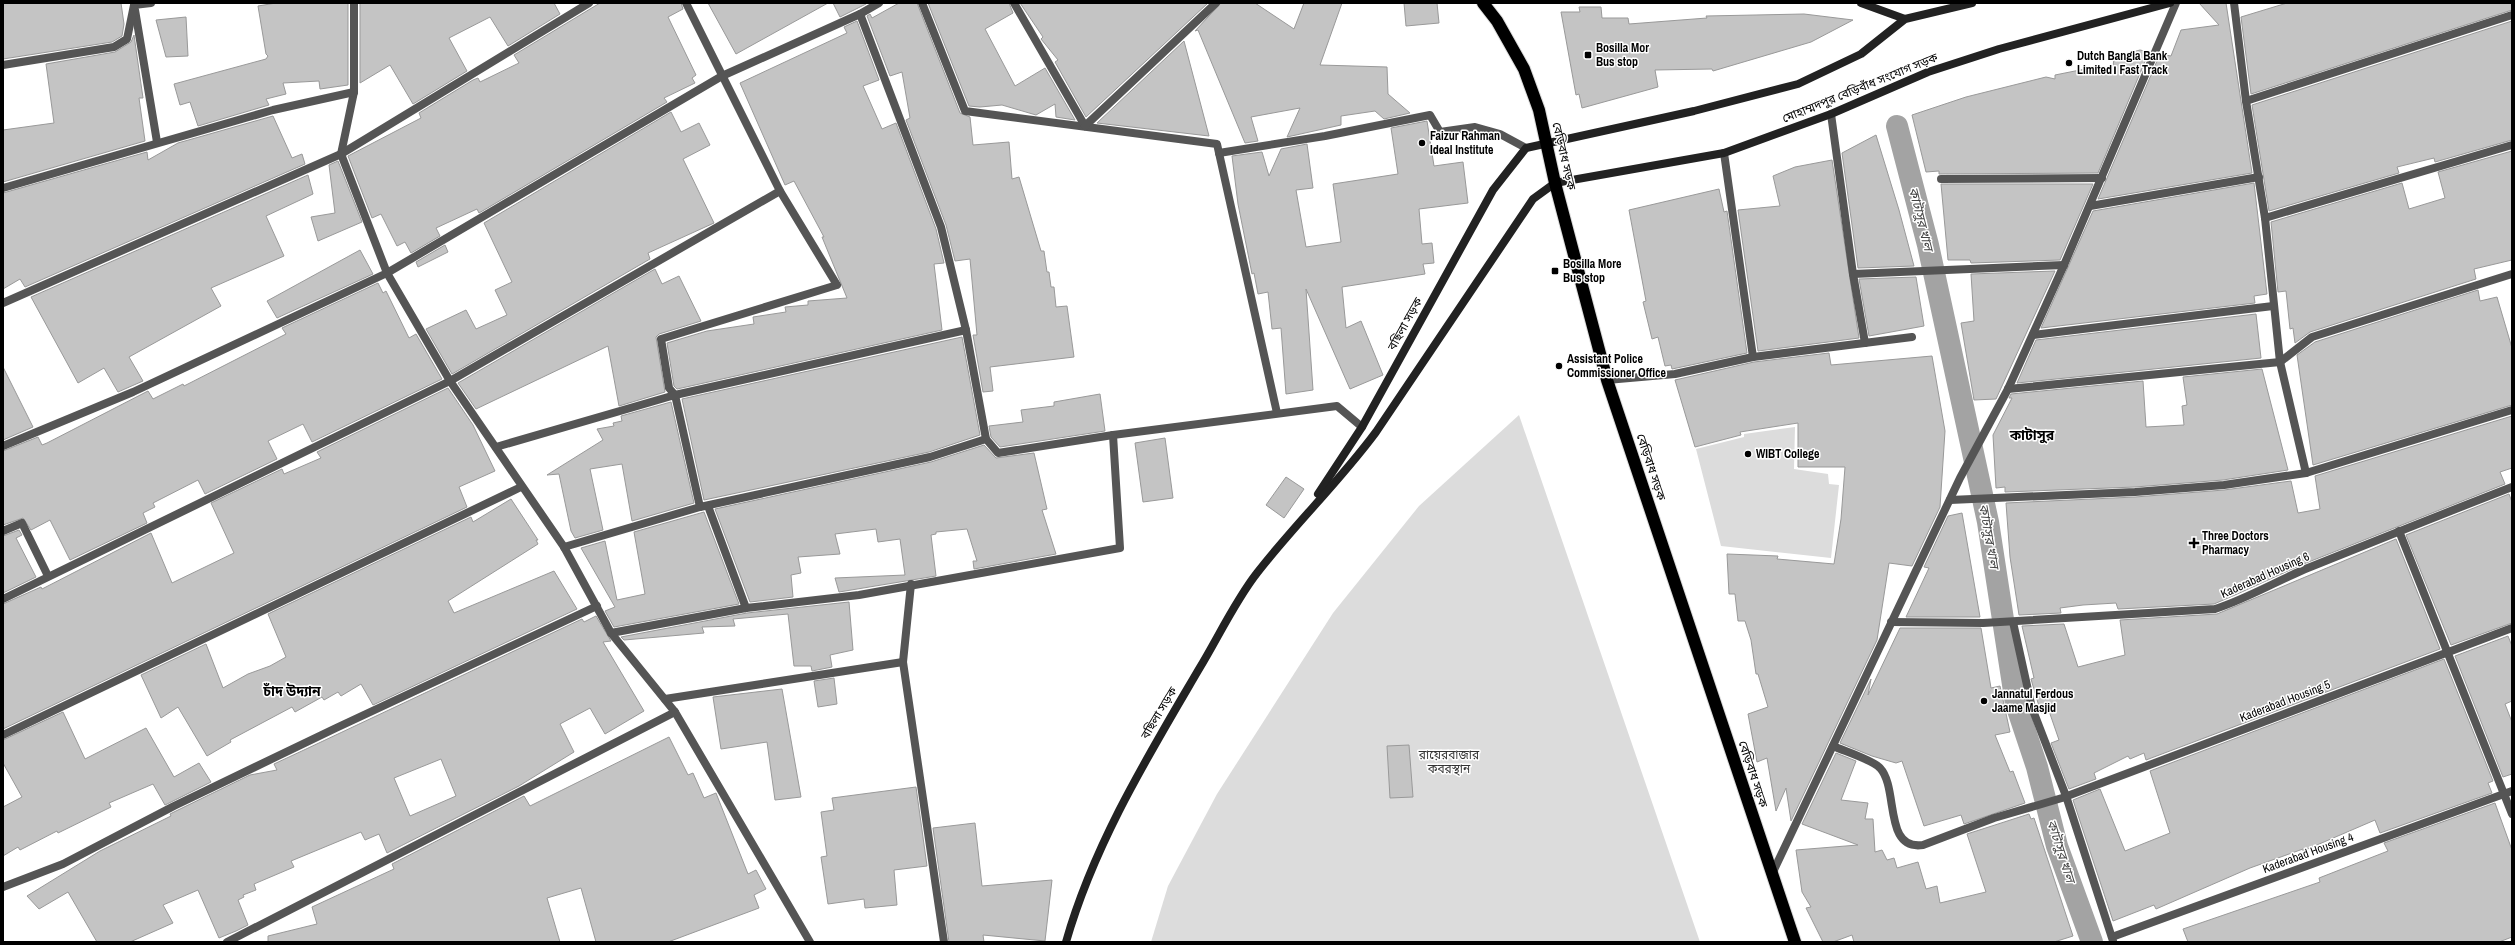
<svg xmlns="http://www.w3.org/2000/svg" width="2515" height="945" font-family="'Archivo Narrow','Noto Sans Bengali',sans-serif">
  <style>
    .green { fill: #dcdcdc }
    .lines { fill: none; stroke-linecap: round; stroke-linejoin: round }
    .canal { stroke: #a3a3a3; stroke-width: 22 }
    .building { fill: #c4c4c4; stroke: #999; fill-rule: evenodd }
    .highway-casing { stroke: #dbdbdb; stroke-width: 14 }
    .street { stroke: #555; stroke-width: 8 }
    .secondary { stroke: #222; stroke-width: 8 }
    .highway { stroke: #000; stroke-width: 12 }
    .poi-dot { fill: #000; stroke: #fff; stroke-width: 1.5 }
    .labels { text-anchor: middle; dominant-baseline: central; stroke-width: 3; stroke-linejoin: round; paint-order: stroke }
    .poi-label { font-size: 12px; font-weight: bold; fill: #000; stroke: #fff; text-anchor: start }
    .street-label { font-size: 12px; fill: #000; stroke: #fff }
    .park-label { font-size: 12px; fill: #333; stroke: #fff }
    .water-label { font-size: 13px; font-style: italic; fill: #444; stroke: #fff }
    .quarter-label { font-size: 14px; font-weight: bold; fill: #000; stroke: #fff }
  </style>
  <rect width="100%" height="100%" fill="#fff"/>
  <!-- green -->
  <g class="green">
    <path d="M 1519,415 L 1700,942 L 1151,942 L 1168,886 L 1217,794 L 1333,613 L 1419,506 Z"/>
    <path d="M 1795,427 L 1794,469 L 1828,474 L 1829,484 L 1839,485 L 1831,558 L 1721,546 L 1696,449 L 1744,437 L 1744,434 Z"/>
  </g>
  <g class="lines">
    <!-- canal -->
    <path class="canal" d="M 1897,126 L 1928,245 L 1988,522 L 2016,704 L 2037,767 L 2057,846 L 2092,942"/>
  </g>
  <!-- building -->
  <g class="building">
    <path d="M 3,3 L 121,3 L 124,24 L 122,36 L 112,42 L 3,59 Z"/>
    <path d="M 276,3 L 348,3 L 348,85 L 320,89 L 319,81 L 283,83 L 286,94 L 266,99 L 269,105 L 198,126 L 190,102 L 180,105 L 174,84 L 266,59 L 268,56 L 266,54 L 258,6 Z"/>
    <path d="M 360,3 L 554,3 L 560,14 L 508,46 L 490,17 L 449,38 L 467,71 L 413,104 L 390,65 L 360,83 Z"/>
    <path d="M 600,3 L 681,3 L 683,9 L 668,17 L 696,75 L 692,78 L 695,83 L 664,98 L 667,102 L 479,213 L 477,209 L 436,228 L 440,236 L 411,253 L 405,242 L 397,246 L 381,214 L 372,218 L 348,156 L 421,118 L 419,113 L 473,80 L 478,78 L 480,82 L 519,63 L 514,55 Z"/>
    <path d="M 708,3 L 828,3 L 736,54 Z"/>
    <path d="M 833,3 L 866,3 L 866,4 L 840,17 Z"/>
    <path d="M 899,3 L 917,3 L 960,113 L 970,117 L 973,145 L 1009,142 L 1012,179 L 1019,177 L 1041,251 L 1044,251 L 1047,272 L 1049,272 L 1051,287 L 1054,287 L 1056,307 L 1067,306 L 1074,357 L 990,367 L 993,391 L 983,392 L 973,335 L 977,335 L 970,259 L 955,261 L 946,225 L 906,120 L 910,118 L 902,72 L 890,76 L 867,16 L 870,14 L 872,18 Z"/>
    <path d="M 928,3 L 1009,3 L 1013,13 L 985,29 L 1015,86 L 1045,68 L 1075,120 L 1056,117 L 1055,104 L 1036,115 L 1002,105 L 980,107 L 969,106 Z"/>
    <path d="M 1020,3 L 1208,3 L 1086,117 L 1055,62 L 1058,60 L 1041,39 L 1043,37 Z"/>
    <path d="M 1221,3 L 1255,3 L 1294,29 L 1304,3 L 1342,3 L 1320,65 L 1387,67 L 1388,94 L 1410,113 L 1384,119 L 1375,111 L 1341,116 L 1341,125 L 1287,137 L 1300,108 L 1251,117 L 1258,141 L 1245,143 L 1198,30 L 1195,31 Z"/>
    <path d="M 1404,3 L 1437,3 L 1439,23 L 1406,26 Z"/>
    <path d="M 2199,3 L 2226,3 L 2252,173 L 2098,199 L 2160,54 L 2171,56 L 2181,30 L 2219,25 Z"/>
    <path d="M 2287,3 L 2512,3 L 2512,10 L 2251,94 L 2241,17 Z"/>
    <path d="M 1579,7 L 1601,7 L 1602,18 L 1628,18 L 1629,24 L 1707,18 L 1706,16 L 1804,14 L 1853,20 L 1811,42 L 1713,71 L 1712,69 L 1655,70 L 1658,87 L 1582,108 L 1579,94 L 1576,95 L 1561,12 L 1580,12 Z"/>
    <path d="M 186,17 L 188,56 L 166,57 L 156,20 Z"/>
    <path d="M 857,21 L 879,80 L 863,86 L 882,129 L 896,123 L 936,229 L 944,263 L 934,264 L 942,330 L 677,389 L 674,386 L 667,343 L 707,331 L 754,324 L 753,317 L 786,312 L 785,307 L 808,305 L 808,301 L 847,298 L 822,237 L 824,237 L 794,181 L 785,185 L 740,83 L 847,33 L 844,27 Z"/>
    <path d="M 2512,21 L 2512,140 L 2435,162 L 2434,158 L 2397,167 L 2399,173 L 2269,211 L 2252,105 Z"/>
    <path d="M 134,35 L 143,98 L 139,98 L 145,141 L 3,182 L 3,130 L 54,123 L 46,64 L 115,52 L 131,42 Z"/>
    <path d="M 1184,41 L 1209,136 L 1097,123 Z"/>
    <path d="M 2140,50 L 2149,52 L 2098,173 L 1939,174 L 1939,171 L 1926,172 L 1912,115 L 1966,97 L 2046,77 L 2055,79 L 2055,75 L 2090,68 L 2113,67 L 2114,57 Z"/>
    <path d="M 671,112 L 681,132 L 699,123 L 710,145 L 683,159 L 714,223 L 648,253 L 650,259 L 452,374 L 426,329 L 466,310 L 476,329 L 507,315 L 495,290 L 512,282 L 484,223 Z"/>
    <path d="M 273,116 L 292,158 L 302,154 L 305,164 L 25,287 L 20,279 L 3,289 L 3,193 L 147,152 L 148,160 L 178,143 Z"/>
    <path d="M 1427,121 L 1434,166 L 1463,162 L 1468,203 L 1419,209 L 1422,244 L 1432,243 L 1434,263 L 1423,264 L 1425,274 L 1342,287 L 1346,328 L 1361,321 L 1383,375 L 1350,389 L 1306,289 L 1313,390 L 1286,394 L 1281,328 L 1272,329 L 1268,292 L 1258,294 L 1254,273 L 1252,274 L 1238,204 L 1232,156 L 1262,152 L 1269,176 L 1281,149 L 1307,144 L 1313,188 L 1296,190 L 1306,247 L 1341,242 L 1333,184 L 1398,174 L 1391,128 Z"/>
    <path d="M 1876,135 L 1899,210 L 1914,266 L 1858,268 L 1842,153 Z"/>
    <path d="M 2512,151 L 2512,260 L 2474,269 L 2476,279 L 2310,332 L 2295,343 L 2293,328 L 2290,329 L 2286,291 L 2278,292 L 2271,222 L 2402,183 L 2409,209 L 2445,198 L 2438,172 Z"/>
    <path d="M 1832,160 L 1859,338 L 1758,351 L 1738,210 L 1780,206 L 1773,176 L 1795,167 Z"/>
    <path d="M 338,161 L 362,222 L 318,241 L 311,217 L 335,213 L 329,165 Z"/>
    <path d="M 308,175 L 313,194 L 266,216 L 284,256 L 211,288 L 221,306 L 129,357 L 143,381 L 118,392 L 104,368 L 78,383 L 31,297 Z"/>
    <path d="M 2254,183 L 2267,294 L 2254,296 L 2255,303 L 2041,328 L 2093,211 Z"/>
    <path d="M 1941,184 L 2093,184 L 2060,260 L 1971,263 L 1970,260 L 1948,260 Z"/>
    <path d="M 1719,189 L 1724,212 L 1727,211 L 1747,353 L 1672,369 L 1671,365 L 1665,366 L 1658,337 L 1652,339 L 1643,302 L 1646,301 L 1629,210 Z"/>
    <path d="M 445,245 L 448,252 L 418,267 L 416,262 Z"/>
    <path d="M 360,250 L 373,274 L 277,318 L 267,301 Z"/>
    <path d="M 655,269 L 662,284 L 679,276 L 701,321 L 659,334 L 656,337 L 665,392 L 619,406 L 608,346 L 476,409 L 458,383 Z"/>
    <path d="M 2055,271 L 1996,399 L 1974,400 L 1961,323 L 1974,321 L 1971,274 Z"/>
    <path d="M 1916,277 L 1924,326 L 1869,336 L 1859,279 Z"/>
    <path d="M 378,283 L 383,293 L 386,291 L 409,338 L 416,334 L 442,379 L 312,442 L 303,424 L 268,441 L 277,459 L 207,493 L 205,494 L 198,480 L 153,503 L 155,507 L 143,513 L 147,523 L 70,560 L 50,520 L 31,530 L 23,518 L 3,525 L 3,451 L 38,437 L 42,445 L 47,443 L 148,391 L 153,399 L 183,384 L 184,386 L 286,334 L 282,328 Z"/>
    <path d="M 2478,290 L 2480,301 L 2497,297 L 2512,348 L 2512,405 L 2313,465 L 2297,355 L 2315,342 Z"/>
    <path d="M 2256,314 L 2261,358 L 2017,383 L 2036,340 Z"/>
    <path d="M 962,337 L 980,435 L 929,452 L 704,500 L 682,399 Z"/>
    <path d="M 1829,353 L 1831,365 L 1932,356 L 1945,431 L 1940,507 L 1912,566 L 1889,563 L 1877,640 L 1791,821 L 1786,788 L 1776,811 L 1767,758 L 1757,762 L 1748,714 L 1768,707 L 1758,674 L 1756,674 L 1751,640 L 1745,621 L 1738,621 L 1735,594 L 1729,594 L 1727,554 L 1778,556 L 1777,559 L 1834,564 L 1841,519 L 1845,467 L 1798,467 L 1798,423 L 1740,432 L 1741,435 L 1695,447 L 1675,380 L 1754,362 Z"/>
    <path d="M 3,367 L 33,427 L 3,440 Z"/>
    <path d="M 2262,369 L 2288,470 L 2223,480 L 2135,487 L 2005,492 L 2005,487 L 1996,488 L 1993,435 L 2012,398 L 2009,398 L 2011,394 L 2143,381 L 2146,427 L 2184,425 L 2182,406 L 2187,405 L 2183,377 Z"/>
    <path d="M 448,388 L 473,425 L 495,471 L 459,487 L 467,507 L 3,729 L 3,604 L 41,587 L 42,589 L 151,533 L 172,583 L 234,553 L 211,503 L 282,469 L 284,474 L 321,458 L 317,452 Z"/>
    <path d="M 1100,394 L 1105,431 L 1000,447 L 991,437 L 989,426 L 1023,422 L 1021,410 L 1054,406 L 1054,402 Z"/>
    <path d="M 671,402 L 694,503 L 632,521 L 622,464 L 590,469 L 603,530 L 575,538 L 571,531 L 559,474 L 547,475 L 603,440 L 597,429 L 614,426 L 613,423 L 622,421 L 621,416 Z"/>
    <path d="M 2512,416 L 2512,468 L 2500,472 L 2505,484 L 2301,565 L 2235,595 L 2214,604 L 2118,609 L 2116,603 L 2083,605 L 2060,608 L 2061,613 L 2019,615 L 2010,557 L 2006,503 L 2135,497 L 2224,490 L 2291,481 L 2298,513 L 2320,509 L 2315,476 Z"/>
    <path d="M 1165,438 L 1173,498 L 1143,502 L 1135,443 Z"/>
    <path d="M 984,445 L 996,458 L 1034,453 L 1047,509 L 1042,510 L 1056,554 L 974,569 L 973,561 L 977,561 L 967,529 L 936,532 L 936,534 L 931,535 L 936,576 L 839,592 L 835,578 L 905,575 L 900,539 L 878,542 L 876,529 L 835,534 L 840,554 L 798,557 L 801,573 L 791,575 L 793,597 L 750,602 L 715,509 L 931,462 Z"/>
    <path d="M 1286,477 L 1304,489 L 1284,518 L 1266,505 Z"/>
    <path d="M 2509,494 L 2512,502 L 2512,623 L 2451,645 L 2406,535 Z"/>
    <path d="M 511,499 L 538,540 L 536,540 L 538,544 L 448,601 L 454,613 L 554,571 L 577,609 L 373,705 L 361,684 L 341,696 L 338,692 L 324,700 L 322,697 L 295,712 L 292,707 L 230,740 L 231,742 L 207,756 L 178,707 L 161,718 L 141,675 L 206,644 L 223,688 L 248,674 L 270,666 L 286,657 L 268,614 L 471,517 L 473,522 Z"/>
    <path d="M 704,512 L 739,604 L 614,627 L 605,611 L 615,607 L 581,548 L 605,541 L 617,600 L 645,594 L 634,532 Z"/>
    <path d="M 1962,513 L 1980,617 L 1906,617 L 1929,568 L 1924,567 L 1948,516 Z"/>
    <path d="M 19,530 L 22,535 L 16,538 L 36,577 L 3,593 L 3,536 Z"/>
    <path d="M 2396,539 L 2440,649 L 2146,760 L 2144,753 L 2130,759 L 2128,756 L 2094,773 L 2096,779 L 2069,789 L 2051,743 L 2059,740 L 2049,711 L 2041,713 L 2033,686 L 2031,679 L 2034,678 L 2022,626 L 2064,624 L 2078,667 L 2125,655 L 2120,620 L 2217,614 Z"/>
    <path d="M 849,602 L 853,650 L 830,655 L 832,667 L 812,671 L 811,666 L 794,666 L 788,614 L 733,619 L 735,626 L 702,627 L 704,633 L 624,640 L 621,637 L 747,613 Z"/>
    <path d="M 596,616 L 611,641 L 603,642 L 644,711 L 605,734 L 590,708 L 560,724 L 574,752 L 519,786 L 387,853 L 379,834 L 365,840 L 361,832 L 291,861 L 294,867 L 254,884 L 256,890 L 243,895 L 244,897 L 238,900 L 248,925 L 236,931 L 219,938 L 198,890 L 163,905 L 173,923 L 130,942 L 97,942 L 68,892 L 39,909 L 27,896 L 100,851 L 171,816 L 170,814 L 176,811 L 250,775 L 277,770 L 274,764 L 304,750 L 582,619 L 584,622 ZM 441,759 L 456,796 L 410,816 L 394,778 Z"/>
    <path d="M 1900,628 L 1981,628 L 1991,688 L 2000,686 L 2010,732 L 1995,735 L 2010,772 L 2013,771 L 2025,803 L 1964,824 L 1961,815 L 1924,826 L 1902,761 L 1896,763 L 1872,756 L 1840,743 L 1871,679 L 1868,695 Z"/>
    <path d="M 2508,636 L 2512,646 L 2512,701 L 2505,704 L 2512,722 L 2512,774 L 2503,777 L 2455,656 Z"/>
    <path d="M 2444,659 L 2493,781 L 2488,783 L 2492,793 L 2380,833 L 2375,820 L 2303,851 L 2303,849 L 2250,868 L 2156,909 L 2154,905 L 2113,921 L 2073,800 L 2100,789 L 2125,851 L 2170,833 L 2150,771 Z"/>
    <path d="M 834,678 L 837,704 L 818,707 L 814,681 Z"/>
    <path d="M 782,689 L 801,797 L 775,800 L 767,742 L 721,749 L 713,697 Z"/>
    <path d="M 63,712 L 85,759 L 146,728 L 174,777 L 199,763 L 211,782 L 165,805 L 153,784 L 109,803 L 111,807 L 58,833 L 57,831 L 20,850 L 18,847 L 3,856 L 3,807 L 22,797 L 3,763 L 3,740 Z"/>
    <path d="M 669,737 L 688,775 L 693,773 L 704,798 L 716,793 L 748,874 L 756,870 L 766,889 L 754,895 L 759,908 L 668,942 L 596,942 L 581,888 L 547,898 L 560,942 L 268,942 L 268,936 L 317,924 L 312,907 L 394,869 L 392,864 L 524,796 L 530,806 Z"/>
    <path d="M 1409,745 L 1413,797 L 1390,798 L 1387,746 Z"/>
    <path d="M 1836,753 L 1856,761 L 1841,800 L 1868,803 L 1865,819 L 1873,819 L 1875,852 L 1882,850 L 1887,860 L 1894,858 L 1897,868 L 1918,862 L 1926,889 L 1937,886 L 1940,903 L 1986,892 L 1967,834 L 2029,814 L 2031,819 L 2034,818 L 2073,936 L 2054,942 L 1854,942 L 1852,935 L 1833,942 L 1823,942 L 1806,908 L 1811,907 L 1802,892 L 1796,850 L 1858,845 L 1802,824 Z"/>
    <path d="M 916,787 L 927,866 L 894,870 L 897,905 L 865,908 L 864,899 L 828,904 L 821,857 L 827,856 L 821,812 L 834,810 L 832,798 Z"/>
    <path d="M 2495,803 L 2512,850 L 2512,937 L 2499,942 L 2188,942 L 2183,929 L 2320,882 L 2319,878 L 2388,851 L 2384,843 Z"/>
    <path d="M 975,823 L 982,886 L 1052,880 L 1045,941 L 983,935 L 984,942 L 949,942 L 933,828 Z"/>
  </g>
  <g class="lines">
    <!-- highway casing -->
    <g class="highway-casing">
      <path id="highway" d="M 1483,3 L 1497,21 L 1524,69 L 1539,110 L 1555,183 L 1607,380 L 1795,942"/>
    </g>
    <!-- street -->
    <g class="street">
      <path d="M 354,3 L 354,92 L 341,154 L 387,273 L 450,381 L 564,547 L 611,633 L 675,712 L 810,942"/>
      <path d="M 686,3 L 780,191 L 837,285 L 661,339 L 669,388 L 675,395 L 700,507"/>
      <path d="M 922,3 L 965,111 L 1217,144 L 1277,413"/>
      <path d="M 1014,3 L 1085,126"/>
      <path d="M 2234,3 L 2246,101 L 2265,218 L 2280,362 L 2306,473"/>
      <path d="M 134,5 L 151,3"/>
      <path d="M 135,10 L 157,142"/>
      <path d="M 860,14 L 941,227 L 966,330 L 986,439 L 998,453 L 1113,435 L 1337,406 L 1362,427"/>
      <path d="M 3,65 L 114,47 L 127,39 L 134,5"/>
      <path d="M 2246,101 L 2512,15"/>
      <path d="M 1831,114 L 1853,274 L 1865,343"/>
      <path d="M 1085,126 L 1216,3"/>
      <path d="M 1219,153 L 1325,136 L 1430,115 L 1440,132 L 1475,127 L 1500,134 L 1526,148"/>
      <path d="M 1724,153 L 1753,357"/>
      <path d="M 1941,179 L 2102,178"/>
      <path d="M 3,188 L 273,110 L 354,92"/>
      <path d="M 2090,206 L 2259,177"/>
      <path d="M 2265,218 L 2512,145"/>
      <path d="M 1853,274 L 2064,265"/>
      <path d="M 3,303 L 341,154 L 589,3"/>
      <path d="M 2033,335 L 2273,306"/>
      <path d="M 1607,380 L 1675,374 L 1753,357 L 1912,337"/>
      <path d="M 2008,389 L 2280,362 L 2312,337 L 2512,274"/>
      <path d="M 3,446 L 133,392 L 387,273 L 722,76 L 860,14 L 879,3"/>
      <path d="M 496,447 L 675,395 L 966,330"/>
      <path d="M 1950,500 L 2135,492 L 2224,485 L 2306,473 L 2512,410"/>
      <path d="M 708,506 L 746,608"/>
      <path d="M 3,531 L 22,523 L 48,576"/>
      <path d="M 2399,531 L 2512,814"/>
      <path d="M 564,547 L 700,507 L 930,457 L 986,439"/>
      <path d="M 911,584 L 903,662 L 944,942"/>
      <path d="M 3,599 L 450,381 L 780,191"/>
      <path d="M 1891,622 L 1983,623 L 2215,609 C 2246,599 2273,583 2303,570 C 2373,542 2442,514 2512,487"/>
      <path d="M 2013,622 L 2032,708 L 2066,796 L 2113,941"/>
      <path d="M 611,633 L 746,608 L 859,595 L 1120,548 L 1113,435"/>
      <path d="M 665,699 L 903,662"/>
      <path d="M 3,735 L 521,487"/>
      <path d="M 1833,746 C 1844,751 1873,760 1880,768 C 1899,788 1883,851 1923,845 L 1994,818 L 2062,798 L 2512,628"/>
      <path d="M 1772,874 L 1960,478 L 2008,389 L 2064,265 L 2176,3"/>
      <path d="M 3,887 L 63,864 L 174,806 L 336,728 L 597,606"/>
      <path d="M 2112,937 L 2512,791"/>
      <path d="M 227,942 L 675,712"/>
    </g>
    <!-- secondary -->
    <g class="secondary">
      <path d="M 1861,3 L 1905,19"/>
      <path d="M 1318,494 L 1362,427 L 1493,190 L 1526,148 L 1694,111 L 1798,84 L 1861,54 L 1905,19 L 1972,3"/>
      <path d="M 1066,942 C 1094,844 1148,756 1199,669 C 1218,638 1235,601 1257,573 C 1295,524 1339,482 1376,432 L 1533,199 L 1555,183 L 1724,153 L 1831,114 L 1928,72 L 1999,49 L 2170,3"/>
    </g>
    <!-- highway -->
    <use href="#highway" class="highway"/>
  </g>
  <!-- markers -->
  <g class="poi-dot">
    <rect x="1584" y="51" width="8" height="8" rx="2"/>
    <circle cx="2069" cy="63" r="4"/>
    <circle cx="1422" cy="143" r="4"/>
    <rect x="1551" y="267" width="8" height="8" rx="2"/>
    <circle cx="1559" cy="366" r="4"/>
    <circle cx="1748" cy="454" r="4"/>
    <path d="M2192 537h4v4h4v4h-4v4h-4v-4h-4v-4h4z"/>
    <circle cx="1984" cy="701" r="4"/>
  </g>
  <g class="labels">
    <!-- poi labels -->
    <g class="poi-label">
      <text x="1596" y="48">Bosilla Mor<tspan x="1596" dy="14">Bus stop</tspan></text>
      <text x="2077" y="56">Dutch Bangla Bank<tspan x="2077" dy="14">Limited। Fast Track</tspan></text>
      <text x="1430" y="136">Faizur Rahman<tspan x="1430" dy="14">Ideal Institute</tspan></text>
      <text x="1563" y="264">Bosilla More<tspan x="1563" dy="14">Bus stop</tspan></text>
      <text x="1567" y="359">Assistant Police<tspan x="1567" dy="14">Commissioner Office</tspan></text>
      <text x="1756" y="454">WIBT College</text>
      <text x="2202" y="536">Three Doctors<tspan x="2202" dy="14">Pharmacy</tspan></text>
      <text x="1992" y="694">Jannatul Ferdous<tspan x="1992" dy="14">Jaame Masjid</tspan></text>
    </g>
    <!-- street labels -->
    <g class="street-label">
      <text transform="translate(1860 88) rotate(-22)">মোহাম্মদপুর বেড়িবাঁধ সংযোগ সড়ক</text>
      <text transform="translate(1564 156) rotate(77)">বেড়িবাধ সড়ক</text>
      <text transform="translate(1405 324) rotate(-61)">বছিলা সড়ক</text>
      <text transform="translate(1651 467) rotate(72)">বেড়িবাধ সড়ক</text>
      <text transform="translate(2265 575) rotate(-24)">Kaderabad Housing 6</text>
      <text transform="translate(2285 701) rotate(-21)">Kaderabad Housing 5</text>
      <text transform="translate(1159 713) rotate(-59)">বছিলা সড়ক</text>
      <text transform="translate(1753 774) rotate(72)">বেড়িবাধ সড়ক</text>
      <text transform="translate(2308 853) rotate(-20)">Kaderabad Housing 4</text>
    </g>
    <!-- park labels -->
    <g class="park-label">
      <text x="1449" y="755">রায়েরবাজার<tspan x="1449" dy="14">কবরস্থান</tspan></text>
    </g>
    <!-- water labels -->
    <g class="water-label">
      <text transform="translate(1921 219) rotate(76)">কাটাসুর খাল</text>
      <text transform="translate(1989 536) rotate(80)">কাটাসুর খাল</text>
      <text transform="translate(2061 851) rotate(72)">কাটাসুর খাল</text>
    </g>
    <!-- quarter labels -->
    <g class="quarter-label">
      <text x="2032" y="435">কাটাসুর</text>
      <text x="292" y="691">চাঁদ উদ্যান</text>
    </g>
  </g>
  <!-- border -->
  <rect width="2515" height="945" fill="none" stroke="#000000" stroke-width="8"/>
</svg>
